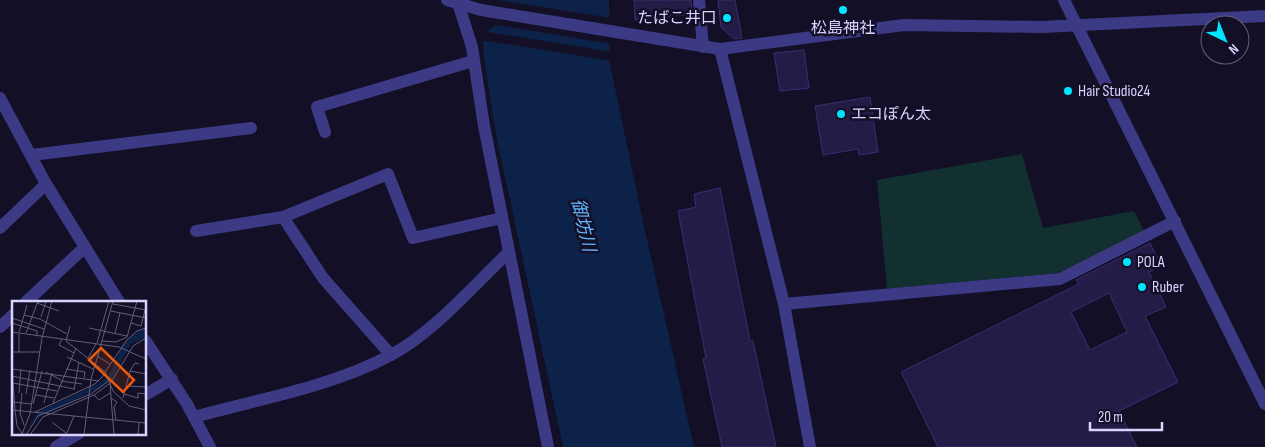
<svg xmlns="http://www.w3.org/2000/svg" width="1265" height="447" font-family="'Sofia Sans Condensed','Noto Sans JP',sans-serif">
  <style>
    .green { fill: #12302f }
    .water { fill: #0c2248 }
    .pier { fill: #130f26 }
    .building { fill: #241b47; stroke: #3b2d73; fill-rule: evenodd }
    .lines { fill: none; stroke-linecap: round; stroke-linejoin: round }
    .minor { stroke: #3d3a85; stroke-width: 12 }
    .poi-dot { fill: #00e5ff; stroke: #130f26; stroke-width: 2 }
    .labels { text-anchor: middle; dominant-baseline: central; stroke-width: 5; stroke-linejoin: round; paint-order: stroke }
    .poi-label { font-size: 16px; fill: #d9d4ff; stroke: #130f26; text-anchor: start }
    .water-label { font-size: 18px; font-style: italic; fill: #62b6ff; stroke: #130f26 }
    .inset-road { fill: none; stroke: #625e7d; stroke-width: 1 }
    .view { fill: #e8590c; fill-opacity: 0.15; stroke: #e8590c; stroke-width: 2.5 }
    .inset-edge { fill: none; stroke: #d9d4ff; stroke-width: 2.5 }
  </style>
  <rect width="100%" height="100%" fill="#130f26"/>
  <!-- green -->
  <path class="green" d="M 1022,154 L 1043,228 L 1134,211 L 1144,231 L 1058,273 L 887,289 L 877,180 Z"/>
  <!-- water -->
  <path class="water" d="M 485,0 L 609,0 L 610,64 L 645,231 L 694,447 L 563,447 L 495,130 L 483,51 Z"/>
  <!-- pier -->
  <path class="pier" d="M 483,0 L 498,0 L 611,18 L 612,44 L 496,25 L 487,32 L 613,52 L 612,61 L 481,40 Z"/>
  <!-- building -->
  <g class="building">
    <path d="M 634,0 L 691,0 L 692,14 L 635,20 Z"/>
    <path d="M 718,0 L 735,0 L 742,38 L 734,39 L 721,27 Z"/>
    <path d="M 804,50 L 809,88 L 780,91 L 774,53 Z"/>
    <path d="M 870,97 L 878,152 L 859,155 L 858,149 L 823,155 L 815,106 Z"/>
    <path d="M 720,188 L 750,341 L 753,341 L 776,447 L 722,447 L 703,359 L 706,358 L 678,211 L 696,207 L 694,194 Z"/>
    <path d="M 1150,243 L 1161,266 L 1149,272 L 1166,307 L 1145,316 L 1178,382 L 1119,411 L 1137,447 L 938,447 L 901,372 L 1079,284 L 1076,280 ZM 1109,293 L 1127,332 L 1090,350 L 1071,312 Z"/>
  </g>
  <g class="lines">
    <!-- minor -->
    <g class="minor">
      <path d="M 447,0 L 481,10 L 720,49 L 904,25 L 1042,27 L 1265,16"/>
      <path d="M 457,0 L 472,47 L 484,126 L 548,447"/>
      <path d="M 699,0 L 703,47"/>
      <path d="M 1064,0 L 1265,404"/>
      <path d="M 720,49 L 784,304 L 810,447"/>
      <path d="M 0,98 L 46,184 L 119,302"/>
      <path d="M 325,132 L 317,107 L 473,61"/>
      <path d="M 32,155 L 251,128"/>
      <path d="M 283,217 L 388,174 L 413,238 L 502,218"/>
      <path d="M 0,228 L 46,184"/>
      <path d="M 196,231 L 283,217 L 323,278 L 391,355"/>
      <path d="M 26,302 L 85,247"/>
      <path d="M 784,304 L 1060,279 L 1175,221"/>
      <path d="M 0,327 L 14,314"/>
      <path d="M 145,340 L 187,404 L 210,447"/>
      <path d="M 145,395 L 172,379"/>
      <path d="M 194,417 C 259,399 331,387 391,355 C 434,332 473,286 509,252"/>
      <path d="M 56,447 L 79,433"/>
    </g>
  </g>
  <!-- markers -->
  <g class="poi-dot">
    <circle cx="843" cy="10" r="5"/>
    <circle cx="727" cy="18" r="5"/>
    <circle cx="1068" cy="91" r="5"/>
    <circle cx="841" cy="114" r="5"/>
    <circle cx="1127" cy="262" r="5"/>
    <circle cx="1142" cy="287" r="5"/>
  </g>
  <g class="labels">
    <!-- poi labels -->
    <g class="poi-label">
      <text x="717" y="18" text-anchor="end">たばこ井口</text>
      <text x="843" y="28" text-anchor="middle">松島神社</text>
      <text x="1078" y="91">Hair Studio24</text>
      <text x="851" y="114">エコぽん太</text>
      <text x="1137" y="262">POLA</text>
      <text x="1152" y="287">Ruber</text>
    </g>
    <!-- water labels -->
    <g class="water-label">
      <text transform="translate(583 225) rotate(77)">御坊川</text>
    </g>
  </g>
  <!-- overview -->
  <g transform="translate(12 301)">
    <rect width="134" height="134" fill="#130f26"/>
    <path d="M 134,28 L 134,36 L 119,43 L 100,77 L 86,88 L 24,117 L 11,134 L 26,111 L 86,83 L 97,74 L 111,44 L 125,30 Z" fill="#0c2248"/>
    <path class="inset-road" d="M 25,2 L 47,10M 101,3 L 134,9M 99,10 L 134,17M 12,14 L 28,18 L 55,33M 29,16 L 34,0M 0,17 L 32,28M 0,22 L 25,30 L 25,34M 119,22 L 129,25 L 133,9M 58,25 L 54,40 L 93,71 L 101,90 L 117,105 L 134,109M 77,27 L 115,35M 0,31 L 107,46 L 134,58M 7,31 L 15,4M 14,32 L 26,0M 103,32 L 108,12M 50,38 L 47,44 L 62,52M 90,40 L 104,41 L 115,36 L 125,0M 85,42 L 97,0M 89,43 L 101,0M 0,51 L 28,51M 7,52 L 7,33M 85,55 L 98,63M 55,56 L 81,68M 76,57 L 84,43M 0,68 L 87,80M 0,68 L 3,109M 54,68 L 73,71 L 72,77M 118,70 L 134,73M 34,71 L 49,79M 93,71 L 115,39 L 125,30 L 134,27M 0,75 L 62,88M 49,80 L 70,83M 1,82 L 45,90M 115,85 L 134,86M 62,89 L 67,61M 7,92 L 9,68M 10,92 L 8,112 L 12,124M 14,93 L 18,69M 112,93 L 126,97 L 126,92 L 134,93M 24,94 L 42,97M 82,94 L 87,99 L 98,92M 99,97 L 105,101 L 102,106 L 104,119M 111,97 L 118,70 L 123,62 L 127,63M 0,101 L 20,103M 32,102 L 40,72M 41,102 L 64,47M 21,103 L 30,70M 0,109 L 134,122M 3,109 L 5,125 L 11,134M 23,111 L 83,83 L 94,72M 40,121 L 54,132M 10,133 L 18,113 L 30,37 L 40,0M 14,134 L 26,115 L 79,93 L 98,79M 18,134 L 31,116 L 82,94 L 97,83M 54,134 L 62,115M 72,134 L 79,78 L 89,44M 102,134 L 98,83 L 121,45 L 134,37M 122,134 L 126,133 L 127,122"/>
    <path class="view" d="M 89,47 L 122,79 L 111,91 L 77,59 Z"/>
    <rect width="134" height="134" class="inset-edge"/>
  </g>
  <!-- north arrow -->
  <g transform="translate(1225 40) rotate(137)"><circle r="24" fill="#130f26" stroke="#625e7d"/>
  <path d="M0-4L9 19L0 12L-9 19Z" fill="#00e5ff"/>
  <text y="-8" font-size="14" font-weight="bold" text-anchor="middle" fill="#d9d4ff">N</text>
  </g>
  <!-- scale -->
  <path d="M1090 422v8h72v-8" fill="none" stroke="#d9d4ff" stroke-width="2.5"/>
  <text x="1098" y="422" font-size="15" fill="#d9d4ff" stroke="#130f26" stroke-width="4" paint-order="stroke">20 m</text>
</svg>
